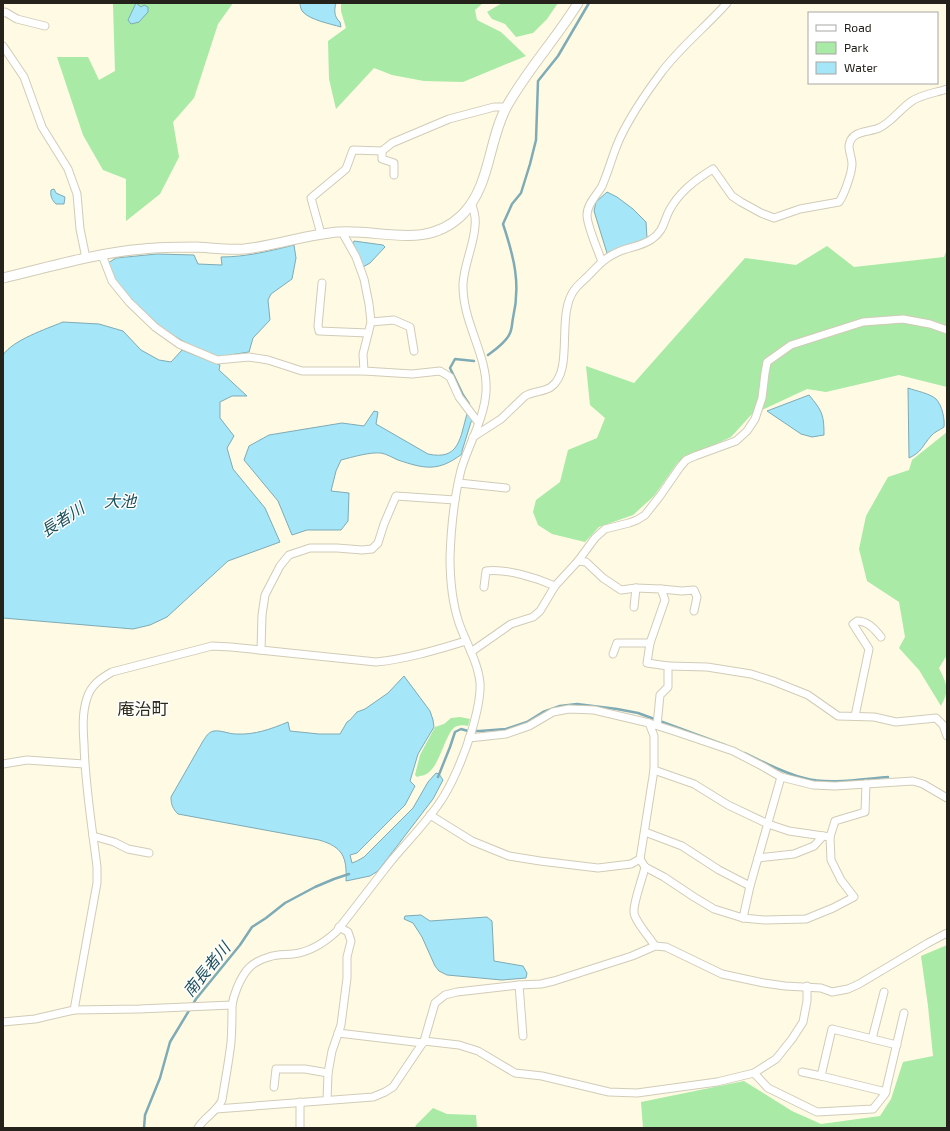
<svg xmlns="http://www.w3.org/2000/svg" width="950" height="1131" font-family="'Exo 2','Noto Sans JP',sans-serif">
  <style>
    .green { fill: #a8eaa6 }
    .water { fill: #a5e6f8; stroke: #7eabb5 }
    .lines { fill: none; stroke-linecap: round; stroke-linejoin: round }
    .stream { stroke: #7eabb5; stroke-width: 2.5 }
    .minor-casing { stroke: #d1ccb7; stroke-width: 9 }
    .tertiary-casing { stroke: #d1ccb7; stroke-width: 11 }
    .minor { stroke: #fff; stroke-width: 7 }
    .tertiary { stroke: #fff; stroke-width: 9 }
    .labels { text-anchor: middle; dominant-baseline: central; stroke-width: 3; stroke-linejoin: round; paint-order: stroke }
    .water-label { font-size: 16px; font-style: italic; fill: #1c505d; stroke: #fff }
    .quarter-label { font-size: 17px; fill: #2f2b1a; stroke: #fff }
  </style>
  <rect width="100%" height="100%" fill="#fffae4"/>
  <!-- green -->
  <g class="green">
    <path d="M 112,3 L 233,3 L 218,24 L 194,98 L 173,122 L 179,157 L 160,194 L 126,221 L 126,179 L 103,170 L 83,135 L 57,57 L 88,57 L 99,80 L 115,71 L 113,4 Z"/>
    <path d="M 341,3 L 483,3 L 475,10 L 477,20 L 501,32 L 526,56 L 463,82 L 424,81 L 392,75 L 374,68 L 336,109 L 329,79 L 328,41 L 346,28 L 341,11 Z"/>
    <path d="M 502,3 L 558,3 L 547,19 L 533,33 L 516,37 L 505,24 L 492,19 L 487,12 Z"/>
    <path d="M 827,246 L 854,267 L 944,257 L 947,249 L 947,387 L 899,375 L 826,392 L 807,389 L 751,415 L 731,437 L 678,462 L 654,496 L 633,515 L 599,527 L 585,542 L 552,534 L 538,525 L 533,512 L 536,500 L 560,482 L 568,450 L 597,438 L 605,418 L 590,405 L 586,366 L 634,383 L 745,258 L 796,265 Z"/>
    <path d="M 947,432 L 947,655 L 939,668 C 947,685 950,689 941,706 L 919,670 L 899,648 L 905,637 L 899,602 L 867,581 L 859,549 L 866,516 L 888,477 L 909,470 L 912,460 Z"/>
    <path d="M 460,717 L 470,719 L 468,726 C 464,725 459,725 455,727 C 445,734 441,763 428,773 C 426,775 420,776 417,777 L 415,775 L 420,755 L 435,727 L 444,724 L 451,718 Z"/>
    <path d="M 947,945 L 947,1128 L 643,1128 L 641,1102 L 744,1081 L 792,1111 L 821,1124 L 880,1116 L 891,1099 L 903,1062 L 933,1056 L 928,1006 L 921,956 Z"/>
    <path d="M 433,1108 L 447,1114 L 476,1115 L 477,1128 L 415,1128 L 416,1125 Z"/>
  </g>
  <!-- water -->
  <g class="water">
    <path d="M 136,3 L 141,7 L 144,5 L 148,7 L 148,12 L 139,22 L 131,24 L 128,20 Z"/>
    <path d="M 300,3 L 336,3 C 334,10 334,17 340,22 L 341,27 C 331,24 310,20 303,12 C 301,10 300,6 300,3 Z"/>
    <path d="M 54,189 L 56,193 L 65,197 L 64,204 L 56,204 C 52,200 50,196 51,190 Z"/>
    <path d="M 607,192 L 617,197 L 633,209 L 646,222 L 647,238 L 607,253 L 594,211 L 596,202 Z"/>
    <path d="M 354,241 L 383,245 L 385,247 L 370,263 L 363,267 L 353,243 Z"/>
    <path d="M 294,245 L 296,258 L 292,279 L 271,294 L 268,300 L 270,320 L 253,338 L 249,352 L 217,357 L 191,346 L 163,329 L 135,303 L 117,283 L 108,263 L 116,258 L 157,254 L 194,255 L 198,264 L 222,265 L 221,257 C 246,257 270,251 294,245 Z"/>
    <path d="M 63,322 L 99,324 L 123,331 L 141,350 L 159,360 L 171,362 L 182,350 L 220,365 L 219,370 L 247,396 L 232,396 L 220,402 L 220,418 L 234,436 L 227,448 L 233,469 L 265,508 L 280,542 L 228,561 L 167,617 L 150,625 L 133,629 L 3,618 L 3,355 C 13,340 46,329 63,322 Z"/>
    <path d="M 908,388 C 916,391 929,393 936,399 C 942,405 945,419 944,427 C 940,430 934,432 931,436 C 922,446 922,452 909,458 Z"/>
    <path d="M 809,395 C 822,411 824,414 824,435 L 812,437 L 801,434 L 767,411 Z"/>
    <path d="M 374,411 L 378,412 L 376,424 L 428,454 C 460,461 460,437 467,414 L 472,419 L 462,451 L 462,454 C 438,472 425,469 398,460 C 393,458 387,454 381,453 C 369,452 353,457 341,460 L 336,471 L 331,491 L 349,493 L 348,521 L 341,530 L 307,530 L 292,535 L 278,501 L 244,460 L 249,446 L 269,435 L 342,423 L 364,426 Z"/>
    <path d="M 404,676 L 430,711 L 433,720 L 434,727 L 418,754 L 410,781 L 415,786 L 405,805 L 357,853 L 350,855 L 352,863 L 357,861 L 364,857 L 413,808 L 428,782 L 436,773 L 439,774 L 443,780 L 433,799 L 378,871 L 370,876 L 346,881 C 347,857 343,847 319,840 L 178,814 C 173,809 171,805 171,797 L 203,741 C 206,737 208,732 214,731 C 221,730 229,734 236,734 C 255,735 271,729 288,722 L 290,731 L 319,734 L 340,734 L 347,722 L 350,720 L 357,712 L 365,709 L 388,693 Z"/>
    <path d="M 421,915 L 430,921 L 487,917 L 492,921 L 494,961 L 523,966 L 527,973 L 526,978 L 502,980 L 447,975 L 439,971 L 435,966 L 422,937 L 413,923 L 404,919 L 405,916 Z"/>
  </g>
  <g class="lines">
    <!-- stream -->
    <g class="stream">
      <path d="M 488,355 C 495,350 507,341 510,333 C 512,329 512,323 513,318 C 521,284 514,257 503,224 L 512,204 L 521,193 L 530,164 L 536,140 L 538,81 L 558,56 L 589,3"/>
      <path d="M 469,404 L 463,395 L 450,368 L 455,359 L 474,361"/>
      <path d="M 744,753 C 764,762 783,773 804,778 C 828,785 863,779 888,777"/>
      <path d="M 438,777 L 450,747 L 455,732 L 461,729 L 468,731 L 480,731 L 506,729 L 527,722 L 543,712 L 560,706 L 577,704 L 617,709 L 638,713 L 725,745"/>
      <path d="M 144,1128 L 145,1115 L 160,1078 L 170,1042 L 196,999 L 240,945 L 252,927 L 266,918 L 285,903 L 315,887 L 334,879 L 349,874"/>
    </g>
    <!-- minor casing -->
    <g class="minor-casing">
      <g id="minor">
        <path d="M 3,13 L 5,12 L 17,19 L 45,26"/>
        <path d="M 3,46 L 24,77 L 42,127 L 68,169 L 77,194 L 80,229 L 86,258"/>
        <path d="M 382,151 L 382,159 L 394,163 L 394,175"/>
        <path d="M 342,232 L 356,257 L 364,279 L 369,304 L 371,322 L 363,354 L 364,371"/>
        <path d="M 321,234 L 311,198 L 346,169 L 353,150 L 382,151 L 392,143 L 449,119 L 494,107 L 506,107"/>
        <path d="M 102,255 L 112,281 L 129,302 L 155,327 L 179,344 L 217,360 L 249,357 L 268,360 L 302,371 L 364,371 L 412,374 L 440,371 L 450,377 L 459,397 L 478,422"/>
        <path d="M 602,262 C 598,250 587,226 587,215 C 587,204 597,195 602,186 C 609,170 613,153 620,138 C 631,115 646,93 661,73 C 680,47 706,27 727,3"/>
        <path d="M 322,283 L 318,326 L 319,331 L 368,333"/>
        <path d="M 371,322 L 394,320 L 410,327 L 414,351"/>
        <path d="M 473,437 L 501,419 L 525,396 C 533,391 544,392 551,387 C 575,370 555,314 575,289 C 579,284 584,280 588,276 C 597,267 604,258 616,253 C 627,247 641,247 652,239 C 663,232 664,221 669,211 C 679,192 695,180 713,169 L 732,196 L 741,202 L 761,213 L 774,218 L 800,209 L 839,202 C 844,195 852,173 852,164 C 852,158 849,152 849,146 C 851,130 867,133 879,128 C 892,122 900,109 912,101 C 923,94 935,93 947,89"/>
        <path d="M 459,483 L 506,488"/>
        <path d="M 578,561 L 595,538 L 605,529 L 629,523 L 637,520 L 645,515 L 660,496 L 680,467 L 686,460 L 695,456 L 736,441 L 747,431 L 755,419 L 762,398 L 765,373 L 767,362 L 791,345 L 863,322 L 903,319 L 930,324 L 947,330"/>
        <path d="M 484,587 L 486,571 C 505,568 537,578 555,586"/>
        <path d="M 661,589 L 682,591 L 694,590 L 697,597 L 694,611"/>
        <path d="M 634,607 L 636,588"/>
        <path d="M 261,650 L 262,615 L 265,595 L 280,566 L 289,555 L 310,548 L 337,548 L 362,550 L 372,549 L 378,543 L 384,524 L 396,496 L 455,500"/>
        <path d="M 471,652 L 511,624 L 533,617 L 540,611 L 555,586 L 578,561 L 586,562 L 603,578 L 621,590 L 636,588 L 661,589 L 665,600 L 650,643 L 647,663 L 668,666 L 668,687 L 660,695 L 657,725"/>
        <path d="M 613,654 L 617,643 L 650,643"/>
        <path d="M 668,666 L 707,667 L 751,674 L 773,681 L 808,695 L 838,716 L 874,717 L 896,722 L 936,718 L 943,725 L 947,736"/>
        <path d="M 855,716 L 869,649 L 853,624 L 857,621 C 867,621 874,628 881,637"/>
        <path d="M 469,738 L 506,734 L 529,726 L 553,712 L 569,709 L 594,710 L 649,723 L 674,731 L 733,751 L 762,766 L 781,777 L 813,785 L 835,786 L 913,781 L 923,784 L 947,798"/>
        <path d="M 3,764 L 27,760 L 84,764"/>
        <path d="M 654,770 L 694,784 L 728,805 L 768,824 L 789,831 L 830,837"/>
        <path d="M 430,815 L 472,841 L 509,856 L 540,861 L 598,868 L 631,864 L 640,859 L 654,770 L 654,736 L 649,723"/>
        <path d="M 645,832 L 682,846 L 719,870 L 750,886"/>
        <path d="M 93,836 L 114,842 L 128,849 L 149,853"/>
        <path d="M 758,858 L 794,854 L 814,846 L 823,836"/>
        <path d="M 640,859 L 645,867 L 664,877 L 694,897 L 714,909 L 743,918 L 765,920 L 806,919 L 833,908 L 854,897 L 841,880 L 831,860 L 830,837 L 835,821 L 865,812 L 866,784"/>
        <path d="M 645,867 C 643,877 633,903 634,912 C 634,920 650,938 655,946"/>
        <path d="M 743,918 L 750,886 L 781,777"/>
        <path d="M 519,985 L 523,1036"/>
        <path d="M 74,1010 L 97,883 L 97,867 C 92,826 85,785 84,744 C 83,729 82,713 87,698 C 91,685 100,679 112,672 L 212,646 L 231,647 L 376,662 C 407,659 436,650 466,641"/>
        <path d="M 3,1022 L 35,1019 L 74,1010 L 139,1009 L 232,1005"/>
        <path d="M 338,1033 L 423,1043"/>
        <path d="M 872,1039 L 884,992"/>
        <path d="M 424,1041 L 459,1045 L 478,1051 L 515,1073 L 542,1076 L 609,1092 L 637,1093 L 717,1082 L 754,1073 L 776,1059 L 792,1039 L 803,1022 L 807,1001 L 807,986"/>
        <path d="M 802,1072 L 821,1076"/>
        <path d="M 754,1073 L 768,1088 L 817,1112 L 873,1109 L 885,1094 L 904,1013"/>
        <path d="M 274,1087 L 276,1069 L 305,1069 L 328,1073"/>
        <path d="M 886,1092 L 821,1076 L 832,1029 L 897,1045"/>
        <path d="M 327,1100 L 328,1073 L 332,1051 L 341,1025 L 347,978 L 347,957 L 351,941 L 348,932 L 339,927"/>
        <path d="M 216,1109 L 373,1097 L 385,1092 L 393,1087 L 424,1041 L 435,1003 L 445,995 L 457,992 L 519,985 L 541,984 L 554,981 L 632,956 L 655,946 L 666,947 L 722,974 L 764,983 L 785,986 L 821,988 L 832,992 L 848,989 L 859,984 L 928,943 L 947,933"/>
        <path d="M 198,1128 C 204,1117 217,1112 222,1100 C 225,1081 229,1061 231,1042 C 232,1030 232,1018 232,1005 C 233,999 235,993 237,988 C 244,971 251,962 269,957 C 277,954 285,955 293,954 C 310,952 324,943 336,932 C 355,908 373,884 392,860 C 407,842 424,825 438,805 C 452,786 465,753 472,730 C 476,716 481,697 480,683 C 478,662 466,643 459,623 C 452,602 450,579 450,557 C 451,528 454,498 461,470 C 468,446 485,417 486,391 C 488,355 462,322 463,284 C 464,264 474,245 475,226 C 476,218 474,210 471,203"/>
        <path d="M 300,1128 L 300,1102"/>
      </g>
    </g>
    <!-- tertiary casing -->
    <g class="tertiary-casing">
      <path id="tertiary" d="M 3,278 C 49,267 96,253 143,249 C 161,247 179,247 197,247 C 213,248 228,250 244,249 C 276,246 307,234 339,232 C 382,229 426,250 462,215 C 491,186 488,140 507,106 C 527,70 556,39 578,3"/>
    </g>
    <!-- minor -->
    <use href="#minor" class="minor"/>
    <!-- tertiary -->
    <use href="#tertiary" class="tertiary"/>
  </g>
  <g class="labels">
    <!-- water labels -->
    <g class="water-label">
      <text x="120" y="500">大池</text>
      <text transform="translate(62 519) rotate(-33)">長者川</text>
      <text transform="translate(206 969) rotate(-51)">南長者川</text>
    </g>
    <!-- quarter labels -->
    <g class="quarter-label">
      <text x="143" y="708">庵治町</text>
    </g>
  </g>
  <!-- border -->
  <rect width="950" height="1131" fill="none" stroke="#24221a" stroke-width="8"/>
  <!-- legend -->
  <rect x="808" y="12" width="130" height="72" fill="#ffffff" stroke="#a7a7a3"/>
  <rect x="816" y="25" width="20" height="6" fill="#ffffff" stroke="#a7a7a3"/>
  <text x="844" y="32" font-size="12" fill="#24221a">Road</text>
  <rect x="816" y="42" width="20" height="12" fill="#a8eaa6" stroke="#a7a7a3"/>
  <text x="844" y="52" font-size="12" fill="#24221a">Park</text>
  <rect x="816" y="62" width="20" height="12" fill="#a5e6f8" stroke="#a7a7a3"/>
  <text x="844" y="72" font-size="12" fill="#24221a">Water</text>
</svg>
